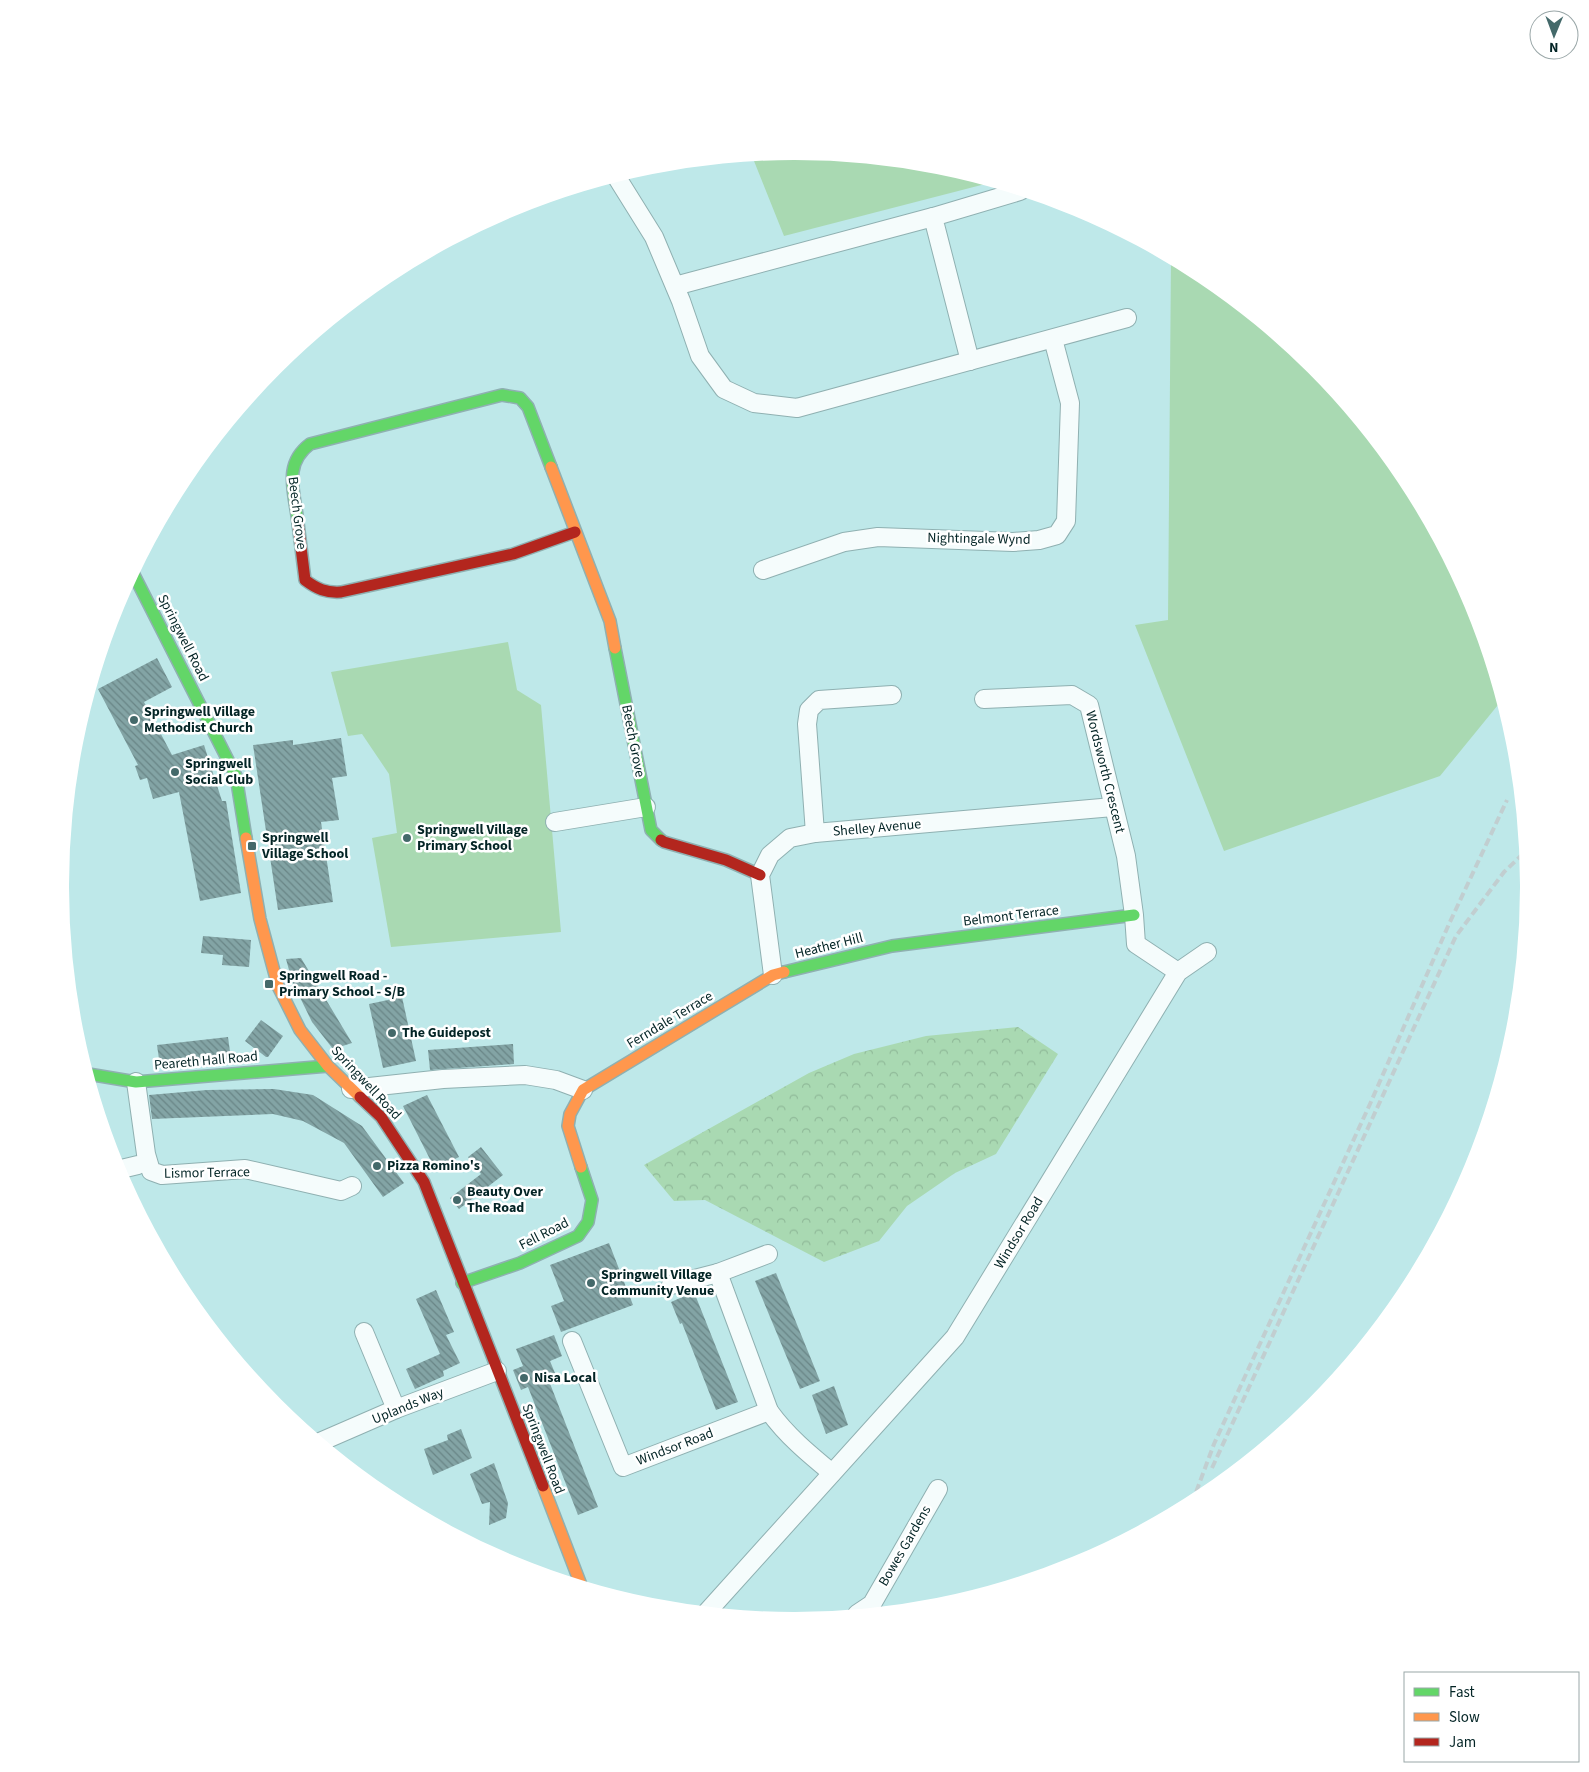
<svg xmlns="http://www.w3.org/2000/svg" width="1589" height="1772" font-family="'Source Sans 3',sans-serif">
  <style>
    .grass { fill: #a9d9b2 }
    .park { fill: url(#park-crowns) }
    .building { fill: url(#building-back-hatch) }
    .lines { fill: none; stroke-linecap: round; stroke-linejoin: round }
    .street-casing { stroke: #8fb0b1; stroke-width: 20 }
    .fast-casing { stroke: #8fb0b1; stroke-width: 14 }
    .slow-casing { stroke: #8fb0b1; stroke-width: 14 }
    .jam-casing { stroke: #8fb0b1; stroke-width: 14 }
    .street { stroke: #f5fcfc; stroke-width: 18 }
    .fast { stroke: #63d668; stroke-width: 11 }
    .slow { stroke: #ff974d; stroke-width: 11 }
    .jam { stroke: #b3261e; stroke-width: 11 }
    .rail { stroke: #c1ced0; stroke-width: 4; stroke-dasharray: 8 4; stroke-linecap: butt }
    .poi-dot { fill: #44696a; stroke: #fff; stroke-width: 2 }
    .labels { text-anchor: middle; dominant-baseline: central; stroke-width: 5; stroke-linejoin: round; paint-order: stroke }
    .street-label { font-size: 14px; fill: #032425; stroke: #fff }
    .poi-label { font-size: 14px; font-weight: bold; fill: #032425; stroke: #fff; text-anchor: start }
  </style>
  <defs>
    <pattern id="park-crowns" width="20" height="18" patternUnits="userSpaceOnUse" patternTransform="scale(1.25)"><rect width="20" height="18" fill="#a9d9b2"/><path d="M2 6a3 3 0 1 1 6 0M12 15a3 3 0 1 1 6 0" fill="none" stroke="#90ba99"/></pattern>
    <pattern id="building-back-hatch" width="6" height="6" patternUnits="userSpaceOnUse" patternTransform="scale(1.25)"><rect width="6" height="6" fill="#83a4a5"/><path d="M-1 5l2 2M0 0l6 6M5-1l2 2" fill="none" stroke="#698586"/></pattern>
  </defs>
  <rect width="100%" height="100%" fill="#bee8e9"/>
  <!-- grass -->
  <g class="grass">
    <path d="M 795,152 L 938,166 L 993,182 L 784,236 L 752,156 Z"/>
    <path d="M 1171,258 L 1203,275 L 1314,367 L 1405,478 L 1473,605 L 1502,700 L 1440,776 L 1224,851 L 1135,625 L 1168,620 Z"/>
    <path d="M 508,642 L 517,690 L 541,705 L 561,932 L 391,947 L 372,838 L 397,833 L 389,774 L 362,734 L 348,736 L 331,672 Z"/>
  </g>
  <!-- park -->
  <path class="park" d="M 1018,1027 L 1058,1054 L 996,1154 L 955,1173 L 907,1206 L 879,1241 L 824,1262 L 705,1200 L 674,1201 L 644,1165 L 809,1073 L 854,1054 L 926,1036 Z"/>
  <!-- building -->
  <g class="building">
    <path d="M 157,658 L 172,687 L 144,702 L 172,755 L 204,745 L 222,801 L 226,801 L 241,893 L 200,901 L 179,792 L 153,799 L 147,778 L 140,780 L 135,766 L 138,765 L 98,689 Z"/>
    <path d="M 341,738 L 347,776 L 332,778 L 339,820 L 321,822 L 333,902 L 278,910 L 253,745 L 293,740 L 293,745 Z"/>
    <path d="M 203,936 L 251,940 L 249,967 L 222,965 L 223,955 L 201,953 Z"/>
    <path d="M 301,958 L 352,1043 L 333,1049 L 312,1022 L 292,981 L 286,959 Z"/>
    <path d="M 402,997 L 416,1061 L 383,1068 L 369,1004 Z"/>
    <path d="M 261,1020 L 283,1036 L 268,1057 L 266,1057 L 245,1041 Z"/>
    <path d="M 228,1037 L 231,1059 L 160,1066 L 157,1045 Z"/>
    <path d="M 513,1044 L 514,1064 L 430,1070 L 428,1050 Z"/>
    <path d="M 274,1089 L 313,1095 L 362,1126 L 404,1183 L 383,1197 L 344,1143 L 303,1121 L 273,1114 L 152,1119 L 149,1095 L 207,1090 Z"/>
    <path d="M 427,1095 L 459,1157 L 435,1169 L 403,1106 Z"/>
    <path d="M 481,1147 L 503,1175 L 459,1209 L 450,1198 L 481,1174 L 468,1157 Z"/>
    <path d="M 609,1243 L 633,1305 L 561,1332 L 551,1306 L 564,1301 L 550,1265 Z"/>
    <path d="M 776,1273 L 820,1381 L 800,1389 L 755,1281 Z"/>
    <path d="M 436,1290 L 454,1332 L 446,1335 L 460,1363 L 443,1371 L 444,1376 L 415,1389 L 406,1369 L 440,1354 L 416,1299 Z"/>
    <path d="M 694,1292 L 738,1402 L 716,1410 L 682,1323 L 680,1324 L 671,1302 Z"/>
    <path d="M 554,1335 L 562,1356 L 550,1361 L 557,1378 L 549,1381 L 598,1507 L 578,1515 L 528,1387 L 521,1390 L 513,1370 L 523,1366 L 516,1349 Z"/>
    <path d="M 834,1386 L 848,1425 L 826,1434 L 812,1395 Z"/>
    <path d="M 461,1429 L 472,1458 L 433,1475 L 424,1449 L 448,1440 L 447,1435 Z"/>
    <path d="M 494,1463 L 508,1503 L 506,1518 L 489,1525 L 490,1502 L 482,1504 L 470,1474 Z"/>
  </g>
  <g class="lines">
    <!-- street casing -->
    <g class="street-casing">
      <g id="street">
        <path d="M 616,176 L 654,237 L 681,301 L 700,356 L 724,389 L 754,403 L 797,408 L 1127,318"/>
        <path d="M 675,286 L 933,217"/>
        <path d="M 970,361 L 933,217 L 1020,191"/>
        <path d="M 763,570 L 844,542 L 878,537 L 1013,542 L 1039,540 L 1057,535 L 1066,521 L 1070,403 L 1053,339"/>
        <path d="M 984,699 L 1072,695 L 1089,705 L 1126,856 L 1134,915 L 1136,944 L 1178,972"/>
        <path d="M 555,822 L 646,807"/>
        <path d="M 815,833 L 807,724 L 809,710 L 819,700 L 892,695"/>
        <path d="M 773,975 L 760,875 L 770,855 L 790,838 L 815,833 L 1113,807"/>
        <path d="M 136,1082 L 146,1154 L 151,1171 L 162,1175 L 245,1169 L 341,1191 L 352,1186"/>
        <path d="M 351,1089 L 443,1079 L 525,1075 L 556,1080 L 583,1090"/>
        <path d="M 117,1170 L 138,1165"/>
        <path d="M 718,1273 L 768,1254"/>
        <path d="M 671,1285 L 718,1273 L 769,1411 C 787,1436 809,1454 832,1473"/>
        <path d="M 364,1332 L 396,1409"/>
        <path d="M 572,1341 L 623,1467 L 769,1411"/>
        <path d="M 320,1442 L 396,1409 L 497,1371"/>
        <path d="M 707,1612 L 955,1337 L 1178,972 L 1207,952"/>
        <path d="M 857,1614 L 872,1604 L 938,1489"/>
      </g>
    </g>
    <!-- fast casing -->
    <g class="fast-casing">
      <g id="fast">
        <path d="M 298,523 C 295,493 282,465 310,444 L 502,395 L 520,398 L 528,407 L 551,467"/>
        <path d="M 133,573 L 236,776 L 246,838"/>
        <path d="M 615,648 L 651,830 L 661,840"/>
        <path d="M 784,972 L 892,946 L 1134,915"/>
        <path d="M 88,1074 L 136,1082 L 328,1066"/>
        <path d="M 462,1283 L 520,1263 L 578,1236 L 588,1222 L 592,1200 L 581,1167"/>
      </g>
    </g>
    <!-- slow casing -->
    <g class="slow-casing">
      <g id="slow">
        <path d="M 551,467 L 610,621 L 615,648"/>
        <path d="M 246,838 L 260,919 L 278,986 L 300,1030 L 328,1066 L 360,1097"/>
        <path d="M 581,1167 L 568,1126 L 570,1114 L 583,1090 L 773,975 L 784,972"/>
        <path d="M 543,1486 L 581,1585"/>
      </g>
    </g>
    <!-- jam casing -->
    <g class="jam-casing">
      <g id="jam">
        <path d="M 298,523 L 305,580 C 317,589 326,593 341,592 L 513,554 L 575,532"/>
        <path d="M 661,840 L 664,842 L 726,860 L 760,875"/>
        <path d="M 360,1097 L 381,1117 L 424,1182 L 543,1486"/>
      </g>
    </g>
    <!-- street -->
    <use href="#street" class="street"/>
    <!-- fast -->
    <use href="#fast" class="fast"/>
    <!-- slow -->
    <use href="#slow" class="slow"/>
    <!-- jam -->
    <use href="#jam" class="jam"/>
    <!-- rail -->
    <g class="rail">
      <path d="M 1212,1468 L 1456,936 L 1504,872 L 1526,851"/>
      <path d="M 1192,1503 L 1214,1444 L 1370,1104 L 1449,924 L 1507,800"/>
    </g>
  </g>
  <!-- markers -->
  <g class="poi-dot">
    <circle cx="134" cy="720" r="5"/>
    <circle cx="175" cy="772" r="5"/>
    <circle cx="407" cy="838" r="5"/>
    <rect x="247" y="841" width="10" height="10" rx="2.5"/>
    <rect x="264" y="979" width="10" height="10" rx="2.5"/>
    <circle cx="392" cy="1033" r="5"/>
    <circle cx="377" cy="1166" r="5"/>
    <circle cx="457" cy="1200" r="5"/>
    <circle cx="591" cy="1283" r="5"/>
    <circle cx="524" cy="1378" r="5"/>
  </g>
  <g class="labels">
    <!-- street labels -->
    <g class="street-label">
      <text transform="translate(297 513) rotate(83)">Beech Grove</text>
      <text transform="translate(979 539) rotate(1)">Nightingale Wynd</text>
      <text transform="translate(183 638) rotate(63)">Springwell Road</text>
      <text transform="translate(633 741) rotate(79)">Beech Grove</text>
      <text transform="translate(1105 772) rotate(76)">Wordsworth Crescent</text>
      <text transform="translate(877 828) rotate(-5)">Shelley Avenue</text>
      <text transform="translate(1011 916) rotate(-7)">Belmont Terrace</text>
      <text transform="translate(829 946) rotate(-14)">Heather Hill</text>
      <text transform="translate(670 1020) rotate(-31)">Ferndale Terrace</text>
      <text transform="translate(206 1061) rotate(-5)">Peareth Hall Road</text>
      <text transform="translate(366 1083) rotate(47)">Springwell Road</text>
      <text transform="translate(207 1173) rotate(-1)">Lismor Terrace</text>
      <text transform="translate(1019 1233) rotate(-59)">Windsor Road</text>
      <text transform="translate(544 1234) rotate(-27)">Fell Road</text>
      <text transform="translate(408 1406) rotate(-22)">Uplands Way</text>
      <text transform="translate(675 1447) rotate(-21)">Windsor Road</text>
      <text transform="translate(543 1449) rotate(69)">Springwell Road</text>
      <text transform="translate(905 1546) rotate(-60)">Bowes Gardens</text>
    </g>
    <!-- poi labels -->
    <g class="poi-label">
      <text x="144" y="712">Springwell Village<tspan x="144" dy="16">Methodist Church</tspan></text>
      <text x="185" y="764">Springwell<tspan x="185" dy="16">Social Club</tspan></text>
      <text x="417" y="830">Springwell Village<tspan x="417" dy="16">Primary School</tspan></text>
      <text x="262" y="838">Springwell<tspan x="262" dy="16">Village School</tspan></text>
      <text x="279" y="976">Springwell Road -<tspan x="279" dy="16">Primary School - S/B</tspan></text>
      <text x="402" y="1033">The Guidepost</text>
      <text x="387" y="1166">Pizza Romino's</text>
      <text x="467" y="1192">Beauty Over<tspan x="467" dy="16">The Road</tspan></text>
      <text x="601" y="1275">Springwell Village<tspan x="601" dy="16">Community Venue</tspan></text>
      <text x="534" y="1378">Nisa Local</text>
    </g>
  </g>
  <!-- crop -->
  <path d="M0 0H1589V1772H0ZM794 160H795A725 725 0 0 1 1520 885V887A725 725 0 0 1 795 1612H794A725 725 0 0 1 69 887V885A725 725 0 0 1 794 160Z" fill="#fff" fill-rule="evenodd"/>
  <!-- legend -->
  <rect x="1404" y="1672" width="175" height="90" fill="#ffffff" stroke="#9aa7a8"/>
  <rect x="1414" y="1688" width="25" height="8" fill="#63d668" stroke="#9aa7a8"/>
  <text x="1449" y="1697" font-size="15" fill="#032425">Fast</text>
  <rect x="1414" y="1713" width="25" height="8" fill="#ff974d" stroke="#9aa7a8"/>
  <text x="1449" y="1722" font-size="15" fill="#032425">Slow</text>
  <rect x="1414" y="1738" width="25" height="8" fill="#b3261e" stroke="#9aa7a8"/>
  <text x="1449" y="1747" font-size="15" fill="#032425">Jam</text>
  <!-- north arrow -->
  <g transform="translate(1554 35) rotate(181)"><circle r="24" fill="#ffffff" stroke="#9aa7a8"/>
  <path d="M0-4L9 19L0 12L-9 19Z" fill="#44696a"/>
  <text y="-8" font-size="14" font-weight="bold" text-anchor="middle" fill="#032425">N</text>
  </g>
</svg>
